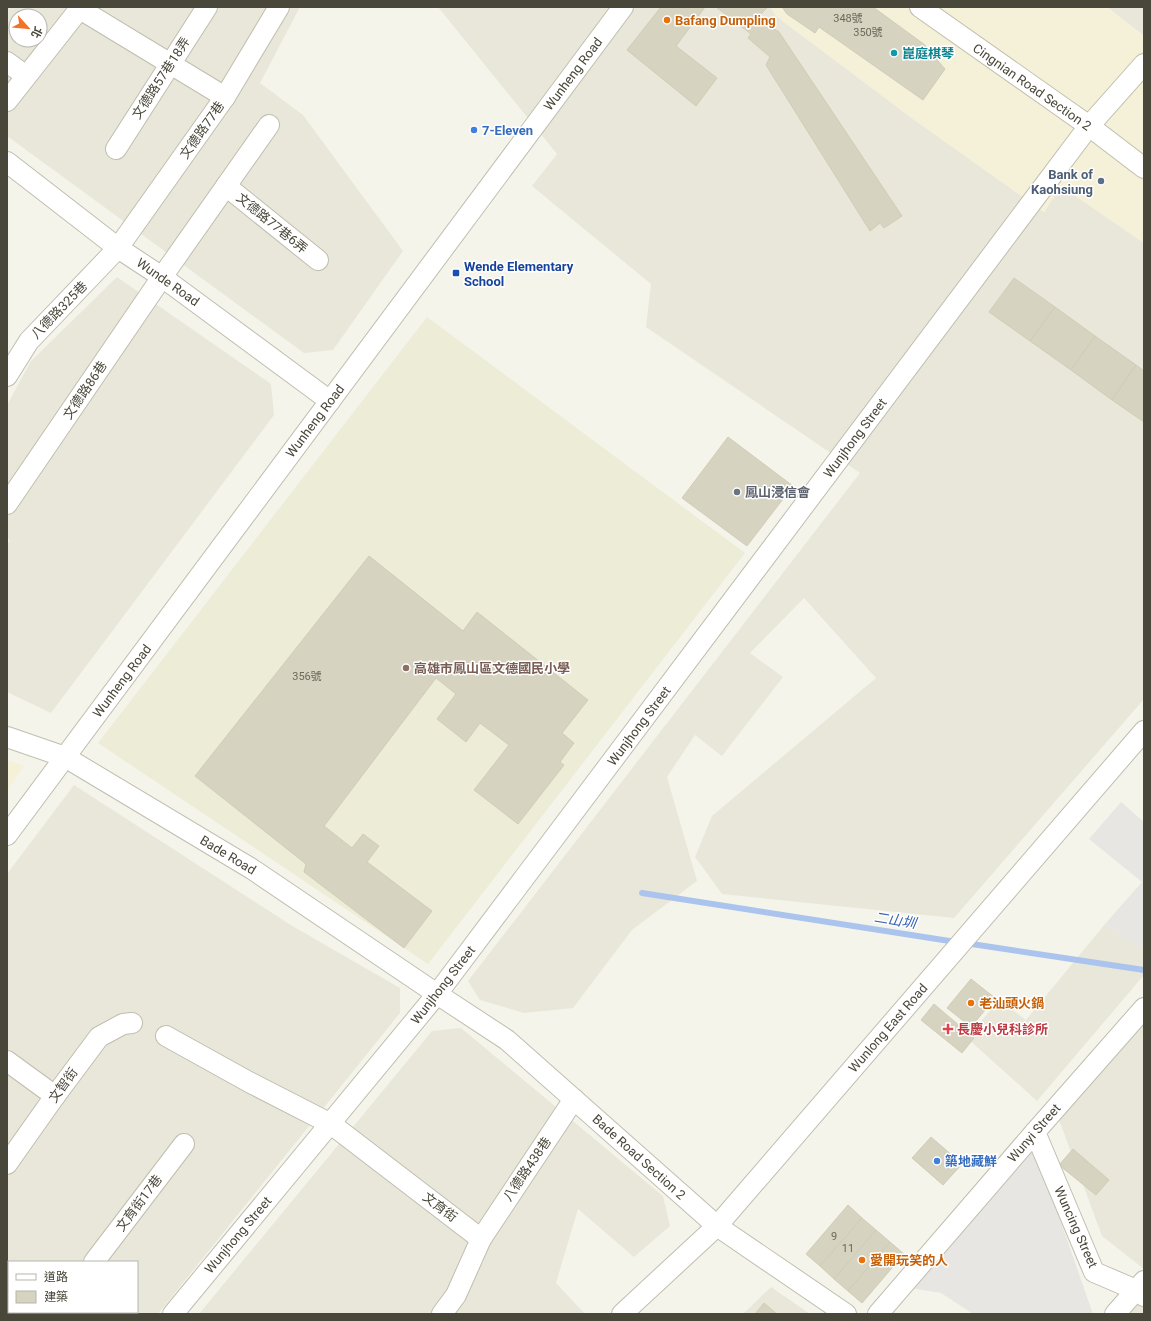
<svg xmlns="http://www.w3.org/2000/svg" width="1151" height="1321" font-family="Roboto,'Noto Sans TC',sans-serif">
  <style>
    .residential { fill: #e9e7da; fill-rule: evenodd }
    .commercial { fill: #f5f0d8 }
    .education { fill: #edecd6 }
    .parking { fill: #e7e6e2 }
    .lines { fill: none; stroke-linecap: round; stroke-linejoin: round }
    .stream { stroke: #abc4ee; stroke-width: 6 }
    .building { fill: #d6d3c1; stroke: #d1ccb5 }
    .minor-casing { stroke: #c0beae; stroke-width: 22 }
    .minor { stroke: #fff; stroke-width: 20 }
    .food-dot { fill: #e8710a; stroke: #fff; stroke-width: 1.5 }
    .culture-dot { fill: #0f9aa8; stroke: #fff; stroke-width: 1.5 }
    .shop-dot { fill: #3f7fe0; stroke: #fff; stroke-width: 1.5 }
    .service-dot { fill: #5c6f8a; stroke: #fff; stroke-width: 1.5 }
    .transit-dot { fill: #1a4fb4; stroke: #fff; stroke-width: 1.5 }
    .worship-dot { fill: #6b7280; stroke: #fff; stroke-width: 1.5 }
    .education-dot { fill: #8d6e63; stroke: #fff; stroke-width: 1.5 }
    .health-dot { fill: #e0444e; stroke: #fff; stroke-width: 1.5 }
    .labels { text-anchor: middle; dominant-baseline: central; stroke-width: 3; stroke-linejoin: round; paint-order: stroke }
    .number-label { font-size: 11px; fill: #6c6a5b }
    .food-label { font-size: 13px; font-weight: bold; fill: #c56008; stroke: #fff; text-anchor: start }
    .culture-label { font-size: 13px; font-weight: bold; fill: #0d838f; stroke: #fff; text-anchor: start }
    .street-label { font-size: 13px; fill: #494739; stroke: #fff }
    .shop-label { font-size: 13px; font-weight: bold; fill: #366cbe; stroke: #fff; text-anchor: start }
    .service-label { font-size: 13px; font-weight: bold; fill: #4e5e75; stroke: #fff; text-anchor: end }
    .transit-label { font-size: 13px; font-weight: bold; fill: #164399; stroke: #fff; text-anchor: start }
    .worship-label { font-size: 13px; font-weight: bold; fill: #5b616d; stroke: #fff; text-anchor: start }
    .education-label { font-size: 13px; font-weight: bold; fill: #785e54; stroke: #fff; text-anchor: start }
    .health-label { font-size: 13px; font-weight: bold; fill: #be3a42; stroke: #fff; text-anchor: start }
    .water-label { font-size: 14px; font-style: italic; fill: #3561b2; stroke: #fff }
  </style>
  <rect width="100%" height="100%" fill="#f5f4eb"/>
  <!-- residential -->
  <g class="residential">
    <path d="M 7,7 L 300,7 L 260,83 L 303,115 L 403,251 L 333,350 L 304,353 L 7,136 ZM 16,16 L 40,16 L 40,40 L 16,40 Z"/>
    <path d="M 438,7 L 770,7 L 776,16 L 913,119 L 1044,212 L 1061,186 L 1144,243 L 1144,699 L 954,918 L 722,894 L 695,857 L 712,816 L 876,678 L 804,598 L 750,653 L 783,677 L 722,756 L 695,735 L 667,777 L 697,881 L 632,930 L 573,1008 L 524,1013 L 480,1000 L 468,981 L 860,473 L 646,327 L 651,284 L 532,186 L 557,154 Z"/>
    <path d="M 1107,7 L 1144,7 L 1144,36 Z"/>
    <path d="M 117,277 L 271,384 L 274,415 L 51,713 L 7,692 L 7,545 L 10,540 L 7,538 L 7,405 L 31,361 Z"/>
    <path d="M 74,785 L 294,927 L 400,988 L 400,1013 L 158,1314 L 7,1314 L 7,874 ZM 9,1262 L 137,1262 L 137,1312 L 9,1312 Z"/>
    <path d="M 1105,924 L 1144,951 L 1144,975 L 1037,1101 L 967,1038 L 999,1000 L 1026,1020 Z"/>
    <path d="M 1144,1020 L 1144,1269 L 1102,1236 L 1058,1117 Z"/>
    <path d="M 461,1028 L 663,1196 L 670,1226 L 634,1257 L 578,1209 L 556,1283 L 585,1314 L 199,1314 L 432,1031 Z"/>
    <path d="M 771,1287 L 810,1314 L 743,1314 Z"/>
    <path d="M 1140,1300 L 1144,1303 L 1144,1314 L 1129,1314 Z"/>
  </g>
  <!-- commercial -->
  <g class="commercial">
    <path d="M 770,7 L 1106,7 L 1144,37 L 1144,243 L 1061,186 L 1044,212 L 913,119 L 776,16 Z"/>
    <path d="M 7,760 L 24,766 L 7,791 Z"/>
  </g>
  <!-- education -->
  <path class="education" d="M 427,317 L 745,553 L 428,964 L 98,743 Z"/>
  <!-- parking -->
  <g class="parking">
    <path d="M 1121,802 L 1144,822 L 1144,951 L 1105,924 L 1142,882 L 1089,839 Z"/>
    <path d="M 1034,1145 L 1093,1314 L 973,1314 L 941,1293 L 910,1288 Z"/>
  </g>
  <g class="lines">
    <!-- stream -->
    <g class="stream">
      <path d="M 642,893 L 956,942"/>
      <path d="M 965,943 L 1144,970"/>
    </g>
  </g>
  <!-- building -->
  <g class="building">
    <path d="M 661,7 L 705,7 L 676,46 L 717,78 L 696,106 L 627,50 Z"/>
    <path d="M 716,7 L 768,7 L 758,17 L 779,32 L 902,216 L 884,228 L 880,223 L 870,231 L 766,65 L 770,57 L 748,38 L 751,34 Z"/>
    <path d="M 782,7 L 873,7 L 925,45 L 938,61 L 945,69 L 923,100 L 819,27 L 815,33 L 787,14 Z"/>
    <path d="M 1014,278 L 1055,307 L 1030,341 L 989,312 Z"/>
    <path d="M 1055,307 L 1095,336 L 1071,370 L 1030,341 Z"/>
    <path d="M 1095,336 L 1136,365 L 1112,400 L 1071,370 Z"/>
    <path d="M 1136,365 L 1144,371 L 1144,422 L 1112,400 Z"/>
    <path d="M 728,437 L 793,486 L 747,546 L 682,498 Z"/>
    <path d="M 369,556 L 463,631 L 477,612 L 588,700 L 562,733 L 574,743 L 560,762 L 564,765 L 518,824 L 474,790 L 509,745 L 480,723 L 466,742 L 437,719 L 456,694 L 436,678 L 324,826 L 352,848 L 363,834 L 379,846 L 367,862 L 432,911 L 404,948 L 304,872 L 306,864 L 195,776 Z"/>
    <path d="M 971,979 L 995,998 L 971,1027 L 947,1008 Z"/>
    <path d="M 934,1004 L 974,1038 L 962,1053 L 921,1020 Z"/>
    <path d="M 931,1137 L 962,1164 L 943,1185 L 912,1158 Z"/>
    <path d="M 1073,1149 L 1109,1180 L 1096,1195 L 1059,1165 Z"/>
    <path d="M 848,1205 L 862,1218 L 820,1266 L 806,1254 Z"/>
    <path d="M 862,1218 L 876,1230 L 834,1279 L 820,1266 Z"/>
    <path d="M 876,1230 L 890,1242 L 848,1291 L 834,1279 Z"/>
    <path d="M 890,1242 L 904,1254 L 862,1303 L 848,1291 Z"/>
    <path d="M 764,1303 L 777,1314 L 755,1314 Z"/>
  </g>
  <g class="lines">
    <!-- minor casing -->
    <g class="minor-casing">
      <g id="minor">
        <path d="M 920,7 L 1089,126 L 1144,168"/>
        <path d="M 80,9 L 225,97"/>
        <path d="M 7,62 L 26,76"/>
        <path d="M 7,101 L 81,7"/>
        <path d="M 116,149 L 207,7"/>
        <path d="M 7,162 L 118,248 L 162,277 L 330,401"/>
        <path d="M 226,186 L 318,260"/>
        <path d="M 7,376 L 29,341 L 118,248 L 225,97 L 279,7"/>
        <path d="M 7,504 L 162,277 L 269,125"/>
        <path d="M 7,737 L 65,757 L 252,869 L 437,994 L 507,1040 L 717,1226 L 846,1314"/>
        <path d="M 7,835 L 623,7"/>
        <path d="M 166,1036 L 249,1082 L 331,1124 L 481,1239 L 456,1295 L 442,1314"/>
        <path d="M 7,1061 L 55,1096"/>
        <path d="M 1035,1132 L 1094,1272 L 1136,1290 L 1144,1296"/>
        <path d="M 7,1164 L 55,1096 L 99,1037 L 123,1024 L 132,1023"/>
        <path d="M 481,1239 L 574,1099"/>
        <path d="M 94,1262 L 184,1144"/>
        <path d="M 55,1314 L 56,1312"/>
        <path d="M 173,1314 L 437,994 L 1089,126 L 1144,64"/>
        <path d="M 622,1314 L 717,1226 L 1144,731"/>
        <path d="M 878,1314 L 1035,1132 L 1144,1008"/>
        <path d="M 1115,1314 L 1144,1281"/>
      </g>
    </g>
    <!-- minor -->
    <use href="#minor" class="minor"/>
  </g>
  <!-- markers -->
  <g class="food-dot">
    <circle cx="667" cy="20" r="4"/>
    <circle cx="971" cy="1003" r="4"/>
    <circle cx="862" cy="1260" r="4"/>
  </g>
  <circle class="culture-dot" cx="894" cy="53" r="4"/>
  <g class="shop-dot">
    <circle cx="474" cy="130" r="4"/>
    <circle cx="937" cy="1161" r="4"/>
  </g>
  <circle class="service-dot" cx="1101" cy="181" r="4"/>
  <rect class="transit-dot" x="452" y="269" width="8" height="8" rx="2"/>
  <circle class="worship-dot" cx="737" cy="492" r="4"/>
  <circle class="education-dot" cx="406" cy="668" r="4"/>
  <path class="health-dot" d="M946 1023h4v4h4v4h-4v4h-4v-4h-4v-4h4z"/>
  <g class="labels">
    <!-- number labels -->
    <g class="number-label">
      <text x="848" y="18">348號</text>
      <text x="868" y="32">350號</text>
      <text x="307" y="676">356號</text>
      <text x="834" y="1236">9</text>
      <text x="848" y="1248">11</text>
    </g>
    <!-- food labels -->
    <g class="food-label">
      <text x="675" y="20">Bafang Dumpling</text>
      <text x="979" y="1003">老汕頭火鍋</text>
      <text x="870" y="1260">愛開玩笑的人</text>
    </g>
    <!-- culture labels -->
    <g class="culture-label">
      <text x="902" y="53">崑庭棋琴</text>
    </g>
    <!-- street labels -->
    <g class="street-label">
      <text transform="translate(573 74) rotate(-53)">Wunheng Road</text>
      <text transform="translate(161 78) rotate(-57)">文德路57巷18弄</text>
      <text transform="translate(1032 87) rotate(35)">Cingnian Road Section 2</text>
      <text transform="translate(202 130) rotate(-55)">文德路77巷</text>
      <text transform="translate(272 223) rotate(39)">文德路77巷6弄</text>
      <text transform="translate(168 282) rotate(35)">Wunde Road</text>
      <text transform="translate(59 310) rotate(-46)">八德路325巷</text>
      <text transform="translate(85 390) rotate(-56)">文德路86巷</text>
      <text transform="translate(315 421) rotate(-53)">Wunheng Road</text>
      <text transform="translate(855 438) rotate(-53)">Wunjhong Street</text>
      <text transform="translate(122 681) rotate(-53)">Wunheng Road</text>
      <text transform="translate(639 726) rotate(-53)">Wunjhong Street</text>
      <text transform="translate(228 855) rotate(31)">Bade Road</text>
      <text transform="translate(443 985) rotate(-52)">Wunjhong Street</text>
      <text transform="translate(888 1028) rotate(-49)">Wunlong East Road</text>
      <text transform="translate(63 1085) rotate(-54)">文智街</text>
      <text transform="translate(1034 1133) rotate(-49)">Wunyi Street</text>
      <text transform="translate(639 1157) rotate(42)">Bade Road Section 2</text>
      <text transform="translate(527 1169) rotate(-56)">八德路438巷</text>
      <text transform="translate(139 1203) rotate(-53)">文育街17巷</text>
      <text transform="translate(440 1207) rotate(37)">文育街</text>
      <text transform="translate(1076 1227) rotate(66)">Wuncing Street</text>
      <text transform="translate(238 1235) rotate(-50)">Wunjhong Street</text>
    </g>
    <!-- shop labels -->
    <g class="shop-label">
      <text x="482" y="130">7-Eleven</text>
      <text x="945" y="1161">築地藏鮮</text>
    </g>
    <!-- service labels -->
    <g class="service-label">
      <text x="1093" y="174">Bank of<tspan x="1093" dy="15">Kaohsiung</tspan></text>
    </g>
    <!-- transit labels -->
    <g class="transit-label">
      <text x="464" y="266">Wende Elementary<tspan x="464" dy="15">School</tspan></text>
    </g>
    <!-- worship labels -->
    <g class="worship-label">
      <text x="745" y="492">鳳山浸信會</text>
    </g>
    <!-- education labels -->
    <g class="education-label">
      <text x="414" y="668">高雄市鳳山區文德國民小學</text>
    </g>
    <!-- health labels -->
    <g class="health-label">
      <text x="957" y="1029">長慶小兒科診所</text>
    </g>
    <!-- water labels -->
    <g class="water-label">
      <text transform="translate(895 920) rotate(9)">二山圳</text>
    </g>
  </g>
  <!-- border -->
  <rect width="1151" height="1321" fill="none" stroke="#494739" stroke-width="16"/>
  <!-- legend -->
  <rect x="8" y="1261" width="130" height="52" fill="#ffffff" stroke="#b6b5b0"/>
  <rect x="16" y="1274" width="20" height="6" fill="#ffffff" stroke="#b6b5b0"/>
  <text x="44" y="1281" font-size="12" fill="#494739">道路</text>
  <rect x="16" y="1291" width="20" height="12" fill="#d6d3c1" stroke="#b6b5b0"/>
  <text x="44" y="1301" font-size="12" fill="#494739">建築</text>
  <!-- north arrow -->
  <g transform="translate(28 28) rotate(117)"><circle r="19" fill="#ffffff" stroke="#b6b5b0"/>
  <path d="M0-3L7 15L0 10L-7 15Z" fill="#f27326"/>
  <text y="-6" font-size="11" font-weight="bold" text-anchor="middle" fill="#494739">北</text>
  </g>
</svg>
